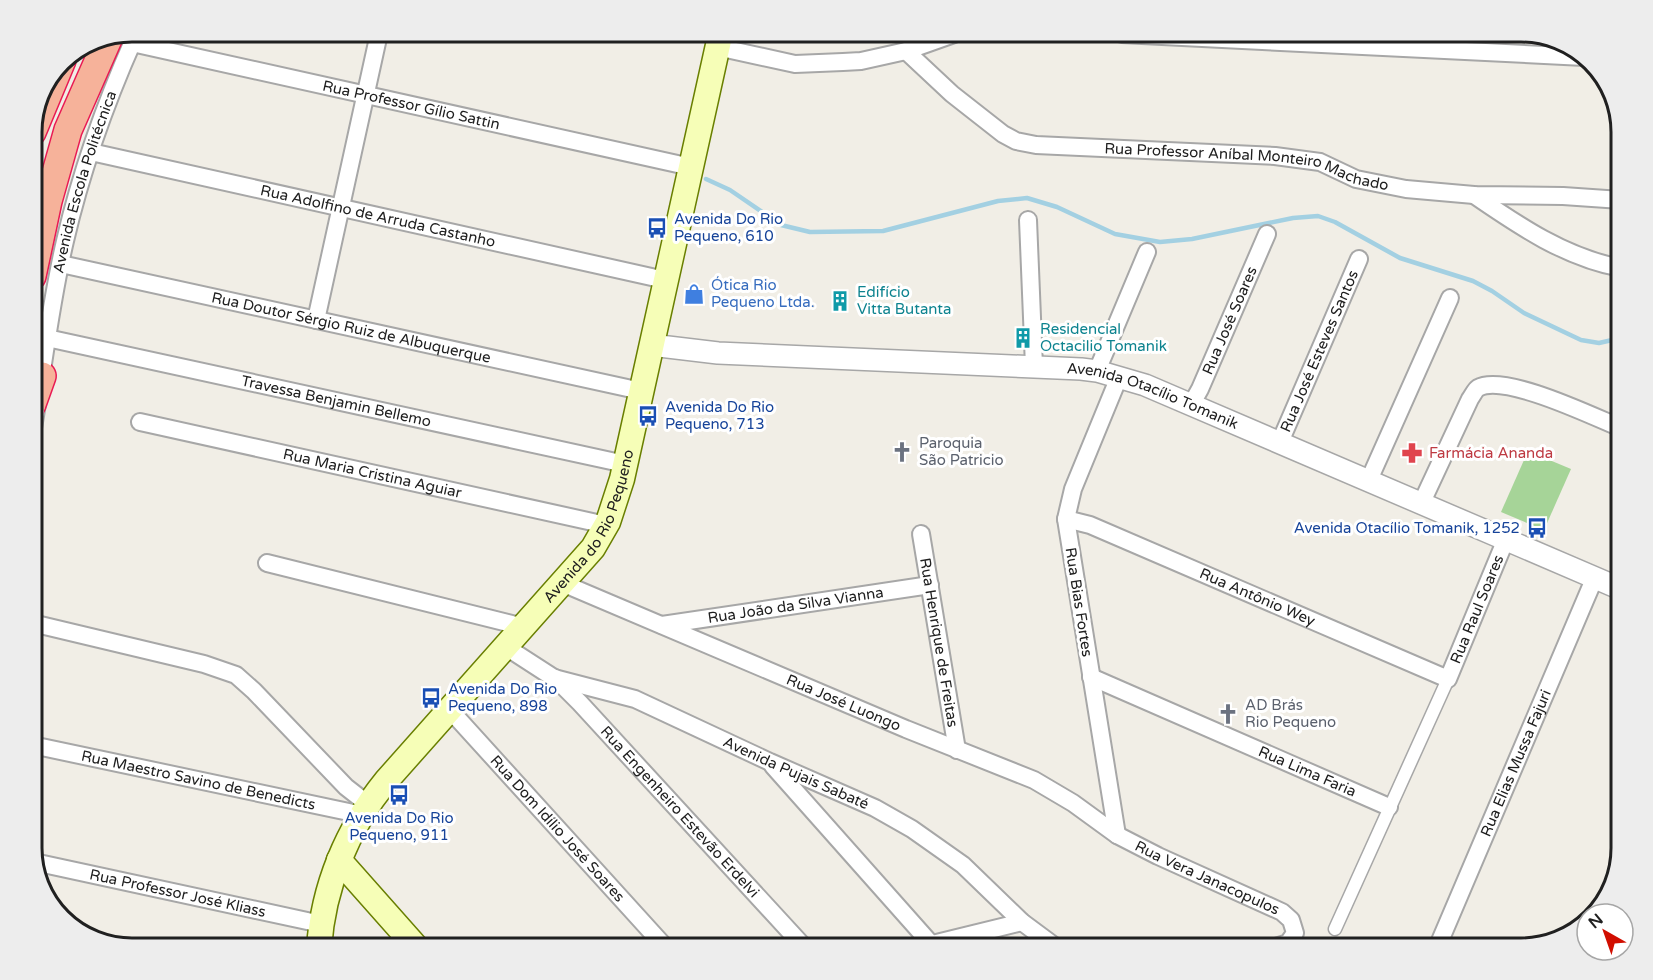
<svg xmlns="http://www.w3.org/2000/svg" width="1653" height="980" font-family="'Varela Round',sans-serif">
  <style>
    .forest { fill: #a6d498 }
    .lines { fill: none; stroke-linecap: round; stroke-linejoin: round }
    .stream { stroke: #a3d0e2; stroke-width: 4.5 }
    .pedestrian-casing { stroke: #a7a7a7; stroke-width: 15 }
    .minor-casing { stroke: #a7a7a7; stroke-width: 20 }
    .tertiary-casing { stroke: #a7a7a7; stroke-width: 24 }
    .secondary-casing { stroke: #697f00; stroke-width: 27 }
    .trunk-casing { stroke: #e91a53; stroke-width: 30 }
    .pedestrian { stroke: #fff; stroke-width: 12 }
    .minor { stroke: #fff; stroke-width: 16 }
    .tertiary { stroke: #fff; stroke-width: 21 }
    .secondary { stroke: #f6feb7; stroke-width: 24 }
    .trunk { stroke: #f6b29a; stroke-width: 27 }
    .labels { text-anchor: middle; dominant-baseline: central; stroke-width: 6; stroke-linejoin: round; paint-order: stroke }
    .street-label { font-size: 15px; fill: #202020; stroke: #fff }
    .transit-label { font-size: 15px; fill: #164399; stroke: #fff; text-anchor: start }
    .shop-label { font-size: 15px; fill: #366cbe; stroke: #fff; text-anchor: start }
    .culture-label { font-size: 15px; fill: #0d838f; stroke: #fff; text-anchor: start }
    .worship-label { font-size: 15px; fill: #5b616d; stroke: #fff; text-anchor: start }
    .health-label { font-size: 15px; fill: #be3a42; stroke: #fff; text-anchor: start }
    .rim { fill: none; stroke: #202020; stroke-width: 3 }
  </style>
  <rect width="100%" height="100%" fill="#f1eee6"/>
  <!-- forest -->
  <path class="forest" d="M 1528,451 L 1571,469 L 1544,530 L 1501,512 Z"/>
  <g class="lines">
    <!-- stream -->
    <path class="stream" d="M 706,179 L 730,190 L 781,225 L 810,232 L 883,231 L 998,201 L 1027,198 L 1057,207 L 1115,234 L 1160,242 L 1192,239 L 1293,218 L 1318,216 L 1335,222 L 1400,258 L 1473,281 L 1492,291 L 1524,313 L 1581,340 L 1599,343 L 1621,338"/>
    <!-- pedestrian casing -->
    <g class="pedestrian-casing">
      <path id="pedestrian" d="M 1335,929 L 1448,679"/>
    </g>
    <!-- minor casing -->
    <g class="minor-casing">
      <g id="minor">
        <path d="M 1122,34 L 1584,57"/>
        <path id="s1" d="M 132,43 L 691,167"/>
        <path d="M 717,47 L 795,64 L 843,62 L 861,61 L 906,51 L 954,34"/>
        <path id="s2" d="M 906,51 L 952,94 L 1003,134 L 1016,141 L 1036,145 L 1275,156 L 1320,162 L 1356,179 L 1406,189 L 1474,195 L 1563,196 L 1621,200"/>
        <path id="s3" d="M 91,152 L 665,280"/>
        <path d="M 1474,195 C 1519,226 1566,258 1621,268"/>
        <path d="M 1028,220 L 1034,366"/>
        <path id="s4" d="M 61,264 L 641,391"/>
        <path d="M 316,320 L 378,38"/>
        <path id="s5" d="M 47,338 L 625,464"/>
        <path d="M 1097,371 L 1147,252"/>
        <path id="s6" d="M 1191,405 L 1200,389 L 1267,234"/>
        <path id="s7" d="M 140,422 L 606,525"/>
        <path id="s8" d="M 32,434 C 43,370 50,305 65,241 C 81,172 105,104 134,39"/>
        <path id="s9" d="M 1280,442 L 1359,259"/>
        <path d="M 1369,480 L 1450,298"/>
        <path d="M 1422,502 L 1470,399 C 1473,395 1475,390 1478,388 C 1504,373 1594,417 1621,428"/>
        <path id="s10" d="M 1066,519 L 1090,525 L 1448,679 L 1506,539"/>
        <path id="s11" d="M 921,534 L 957,750"/>
        <path d="M 267,563 L 524,627"/>
        <path id="s12" d="M 562,583 L 906,729 L 1034,780 L 1073,803 L 1117,835 L 1158,856 L 1282,912 L 1291,920 L 1295,933 L 1288,943 L 1272,948"/>
        <path d="M 32,623 L 204,664 L 236,675 L 254,691 L 346,787 L 369,805"/>
        <path id="s13" d="M 662,625 L 930,585"/>
        <path id="s14" d="M 506,647 L 554,678 L 635,699 L 770,762 L 875,808 L 912,829 L 963,865 L 1022,922 L 1057,948"/>
        <path id="s15" d="M 1091,677 L 1389,807"/>
        <path id="s16" d="M 555,678 L 580,703 L 805,948"/>
        <path id="s17" d="M 450,710 L 666,948"/>
        <path id="s18" d="M 32,745 L 363,815"/>
        <path d="M 773,766 L 932,945"/>
        <path d="M 1117,835 L 1066,519 L 1073,489 L 1119,377"/>
        <path id="s19" d="M 34,862 L 321,924"/>
        <path d="M 916,948 L 1022,922"/>
        <path id="s20" d="M 1437,948 L 1595,577"/>
      </g>
    </g>
    <!-- tertiary casing -->
    <g class="tertiary-casing">
      <g id="tertiary">
        <path id="s21" d="M 651,345 L 718,353 L 1081,369 L 1097,371 L 1145,385 L 1621,589"/>
      </g>
    </g>
    <!-- secondary casing -->
    <g class="secondary-casing">
      <g id="secondary">
        <path d="M 339,860 L 417,948"/>
        <path id="s22" d="M 319,948 C 323,887 347,829 386,781 L 593,548 L 608,522 L 622,479 L 720,36"/>
      </g>
    </g>
    <!-- trunk casing -->
    <g class="trunk-casing">
      <g id="trunk">
        <path d="M 32,132 L 62,60"/>
        <path d="M 32,276 L 48,201 L 68,130 L 108,39"/>
        <path d="M 32,404 L 42,376"/>
      </g>
    </g>
    <!-- pedestrian -->
    <use href="#pedestrian" class="pedestrian"/>
    <!-- minor -->
    <use href="#minor" class="minor"/>
    <!-- tertiary -->
    <use href="#tertiary" class="tertiary"/>
    <!-- secondary -->
    <use href="#secondary" class="secondary"/>
    <!-- trunk -->
    <use href="#trunk" class="trunk"/>
  </g>
  <!-- icons -->
  <defs>
    <g id="bus-bare" transform="scale(1.62)"><path d="M-5-6H5V4H4V6H2V4H-2V6H-4V4H-5ZM-3.5-4V0h7V-4ZM-3.5 1.2v1.5H-2V1.2ZM2 1.2v1.5H3.5V1.2Z" fill="#1a4fb4" stroke="#fff" stroke-width="2.5" paint-order="stroke"/></g>
    <g id="shop-bare" transform="scale(1.62)"><path d="M-5-2.5h2.3a2.7 3.5 0 0 1 5.4 0H5L5.5 6h-11ZM-1.5-2.5h3a1.5 2.3 0 0 0-3 0Z" fill="#3f7fe0" stroke="#fff" stroke-width="2.5" paint-order="stroke"/></g>
    <g id="building-bare" transform="scale(1.62)"><path d="M-4-6H4V6H1V3H-1V6H-4ZM-2.5-4.3h1.7v1.8h-1.7ZM.8-4.3h1.7v1.8H.8ZM-2.5-1h1.7V.8h-1.7ZM.8-1h1.7V.8H.8Z" fill="#0f9aa8" stroke="#fff" stroke-width="2.5" paint-order="stroke"/></g>
    <g id="church-bare" transform="scale(1.62)"><path d="M-1.2-6h2.4v3.5h3.3v2.4h-3.3V6h-2.4V-.1h-3.3v-2.4h3.3Z" fill="#6b7280" stroke="#fff" stroke-width="2.5" paint-order="stroke"/></g>
    <g id="pharmacy-bare" transform="scale(1.62)"><path d="M-2-6h4v4h4v4h-4v4h-4v-4h-4v-4h4Z" fill="#e0444e" stroke="#fff" stroke-width="2.5" paint-order="stroke"/></g>
  </defs>
  <g fill-rule="evenodd">
    <use href="#bus-bare" x="657" y="228"/>
    <use href="#shop-bare" x="694" y="294"/>
    <use href="#building-bare" x="840" y="301"/>
    <use href="#building-bare" x="1023" y="338"/>
    <use href="#bus-bare" x="648" y="416"/>
    <use href="#church-bare" x="902" y="452"/>
    <use href="#pharmacy-bare" x="1412" y="453"/>
    <use href="#bus-bare" x="1537" y="528"/>
    <use href="#bus-bare" x="431" y="698"/>
    <use href="#church-bare" x="1228" y="714"/>
    <use href="#bus-bare" x="399" y="795"/>
  </g>
  <g class="labels">
    <!-- street labels -->
    <g class="street-label">
      <text stroke="none"><textPath href="#s1" startOffset="286">Rua Professor Gílio Sattin</textPath></text>
      <text stroke="none"><textPath href="#s2" startOffset="376">Rua Professor Aníbal Monteiro Machado</textPath></text>
      <text stroke="none"><textPath href="#s8" startOffset="258">Avenida Escola Politécnica</textPath></text>
      <text stroke="none"><textPath href="#s3" startOffset="294">Rua Adolfino de Arruda Castanho</textPath></text>
      <text stroke="none"><textPath href="#s6" startOffset="93">Rua José Soares</textPath></text>
      <text stroke="none"><textPath href="#s4" startOffset="297">Rua Doutor Sérgio Ruiz de Albuquerque</textPath></text>
      <text stroke="none"><textPath href="#s9" startOffset="99">Rua José Esteves Santos</textPath></text>
      <text stroke="none"><textPath href="#s21" startOffset="507">Avenida Otacílio Tomanik</textPath></text>
      <text stroke="none"><textPath href="#s5" startOffset="296">Travessa Benjamin Bellemo</textPath></text>
      <text stroke="none"><textPath href="#s7" startOffset="238">Rua Maria Cristina Aguiar</textPath></text>
      <text stroke="none"><textPath href="#s22" startOffset="512">Avenida do Rio Pequeno</textPath></text>
      <text stroke="none"><textPath href="#s10" startOffset="207">Rua Antônio Wey</textPath></text>
      <text transform="translate(1079 602) rotate(81)">Rua Bias Fortes</text>
      <text stroke="none"><textPath href="#s13" startOffset="135">Rua João da Silva Vianna</textPath></text>
      <text stroke="none"><textPath href="#s10" startOffset="490">Rua Raul Soares</textPath></text>
      <text stroke="none"><textPath href="#s11" startOffset="110">Rua Henrique de Freitas</textPath></text>
      <text stroke="none"><textPath href="#s12" startOffset="306">Rua José Luongo</textPath></text>
      <text stroke="none"><textPath href="#s20" startOffset="201">Rua Elias Mussa Fajuri</textPath></text>
      <text stroke="none"><textPath href="#s15" startOffset="236">Rua Lima Faria</textPath></text>
      <text stroke="none"><textPath href="#s14" startOffset="318">Avenida Pujais Sabaté</textPath></text>
      <text stroke="none"><textPath href="#s18" startOffset="170">Rua Maestro Savino de Benedicts</textPath></text>
      <text stroke="none"><textPath href="#s16" startOffset="183">Rua Engenheiro Estevão Erdelvi</textPath></text>
      <text stroke="none"><textPath href="#s17" startOffset="160">Rua Dom Idílio José Soares</textPath></text>
      <text stroke="none"><textPath href="#s12" startOffset="711">Rua Vera Janacopulos</textPath></text>
      <text stroke="none"><textPath href="#s19" startOffset="147">Rua Professor José Kliass</textPath></text>
    </g>
    <!-- transit labels -->
    <g class="transit-label">
      <text x="674" y="219">Avenida Do Rio<tspan x="674" dy="17">Pequeno, 610</tspan></text>
      <text x="665" y="407">Avenida Do Rio<tspan x="665" dy="17">Pequeno, 713</tspan></text>
      <text x="1520" y="528" text-anchor="end">Avenida Otacílio Tomanik, 1252</text>
      <text x="448" y="689">Avenida Do Rio<tspan x="448" dy="17">Pequeno, 898</tspan></text>
      <text x="399" y="818" text-anchor="middle">Avenida Do Rio<tspan x="399" dy="17">Pequeno, 911</tspan></text>
    </g>
    <!-- shop labels -->
    <g class="shop-label">
      <text x="711" y="285">Ótica Rio<tspan x="711" dy="17">Pequeno Ltda.</tspan></text>
    </g>
    <!-- culture labels -->
    <g class="culture-label">
      <text x="857" y="292">Edifício<tspan x="857" dy="17">Vitta Butanta</tspan></text>
      <text x="1040" y="329">Residencial<tspan x="1040" dy="17">Octacilio Tomanik</tspan></text>
    </g>
    <!-- worship labels -->
    <g class="worship-label">
      <text x="919" y="443">Paroquia<tspan x="919" dy="17">São Patricio</tspan></text>
      <text x="1245" y="705">AD Brás<tspan x="1245" dy="17">Rio Pequeno</tspan></text>
    </g>
    <!-- health labels -->
    <g class="health-label">
      <text x="1429" y="453">Farmácia Ananda</text>
    </g>
  </g>
  <!-- crop -->
  <path d="M0 0H1653V980H0ZM132 42H1521A90 90 0 0 1 1611 132V848A90 90 0 0 1 1521 938H132A90 90 0 0 1 42 848V132A90 90 0 0 1 132 42Z" fill="#ededed" fill-rule="evenodd"/>
  <path class="rim" d="M132 42H1521A90 90 0 0 1 1611 132V848A90 90 0 0 1 1521 938H132A90 90 0 0 1 42 848V132A90 90 0 0 1 132 42Z"/>
  <!-- north arrow -->
  <g transform="translate(1605 932) rotate(320)"><circle r="28" fill="#ffffff" stroke="#a6a6a6" stroke-width="1.5"/>
  <path d="M0-4.5L10 22L0 15L-10 22Z" fill="#d10e00"/>
  <text y="-9" font-size="16" font-weight="bold" text-anchor="middle" fill="#202020">N</text>
  </g>
</svg>
